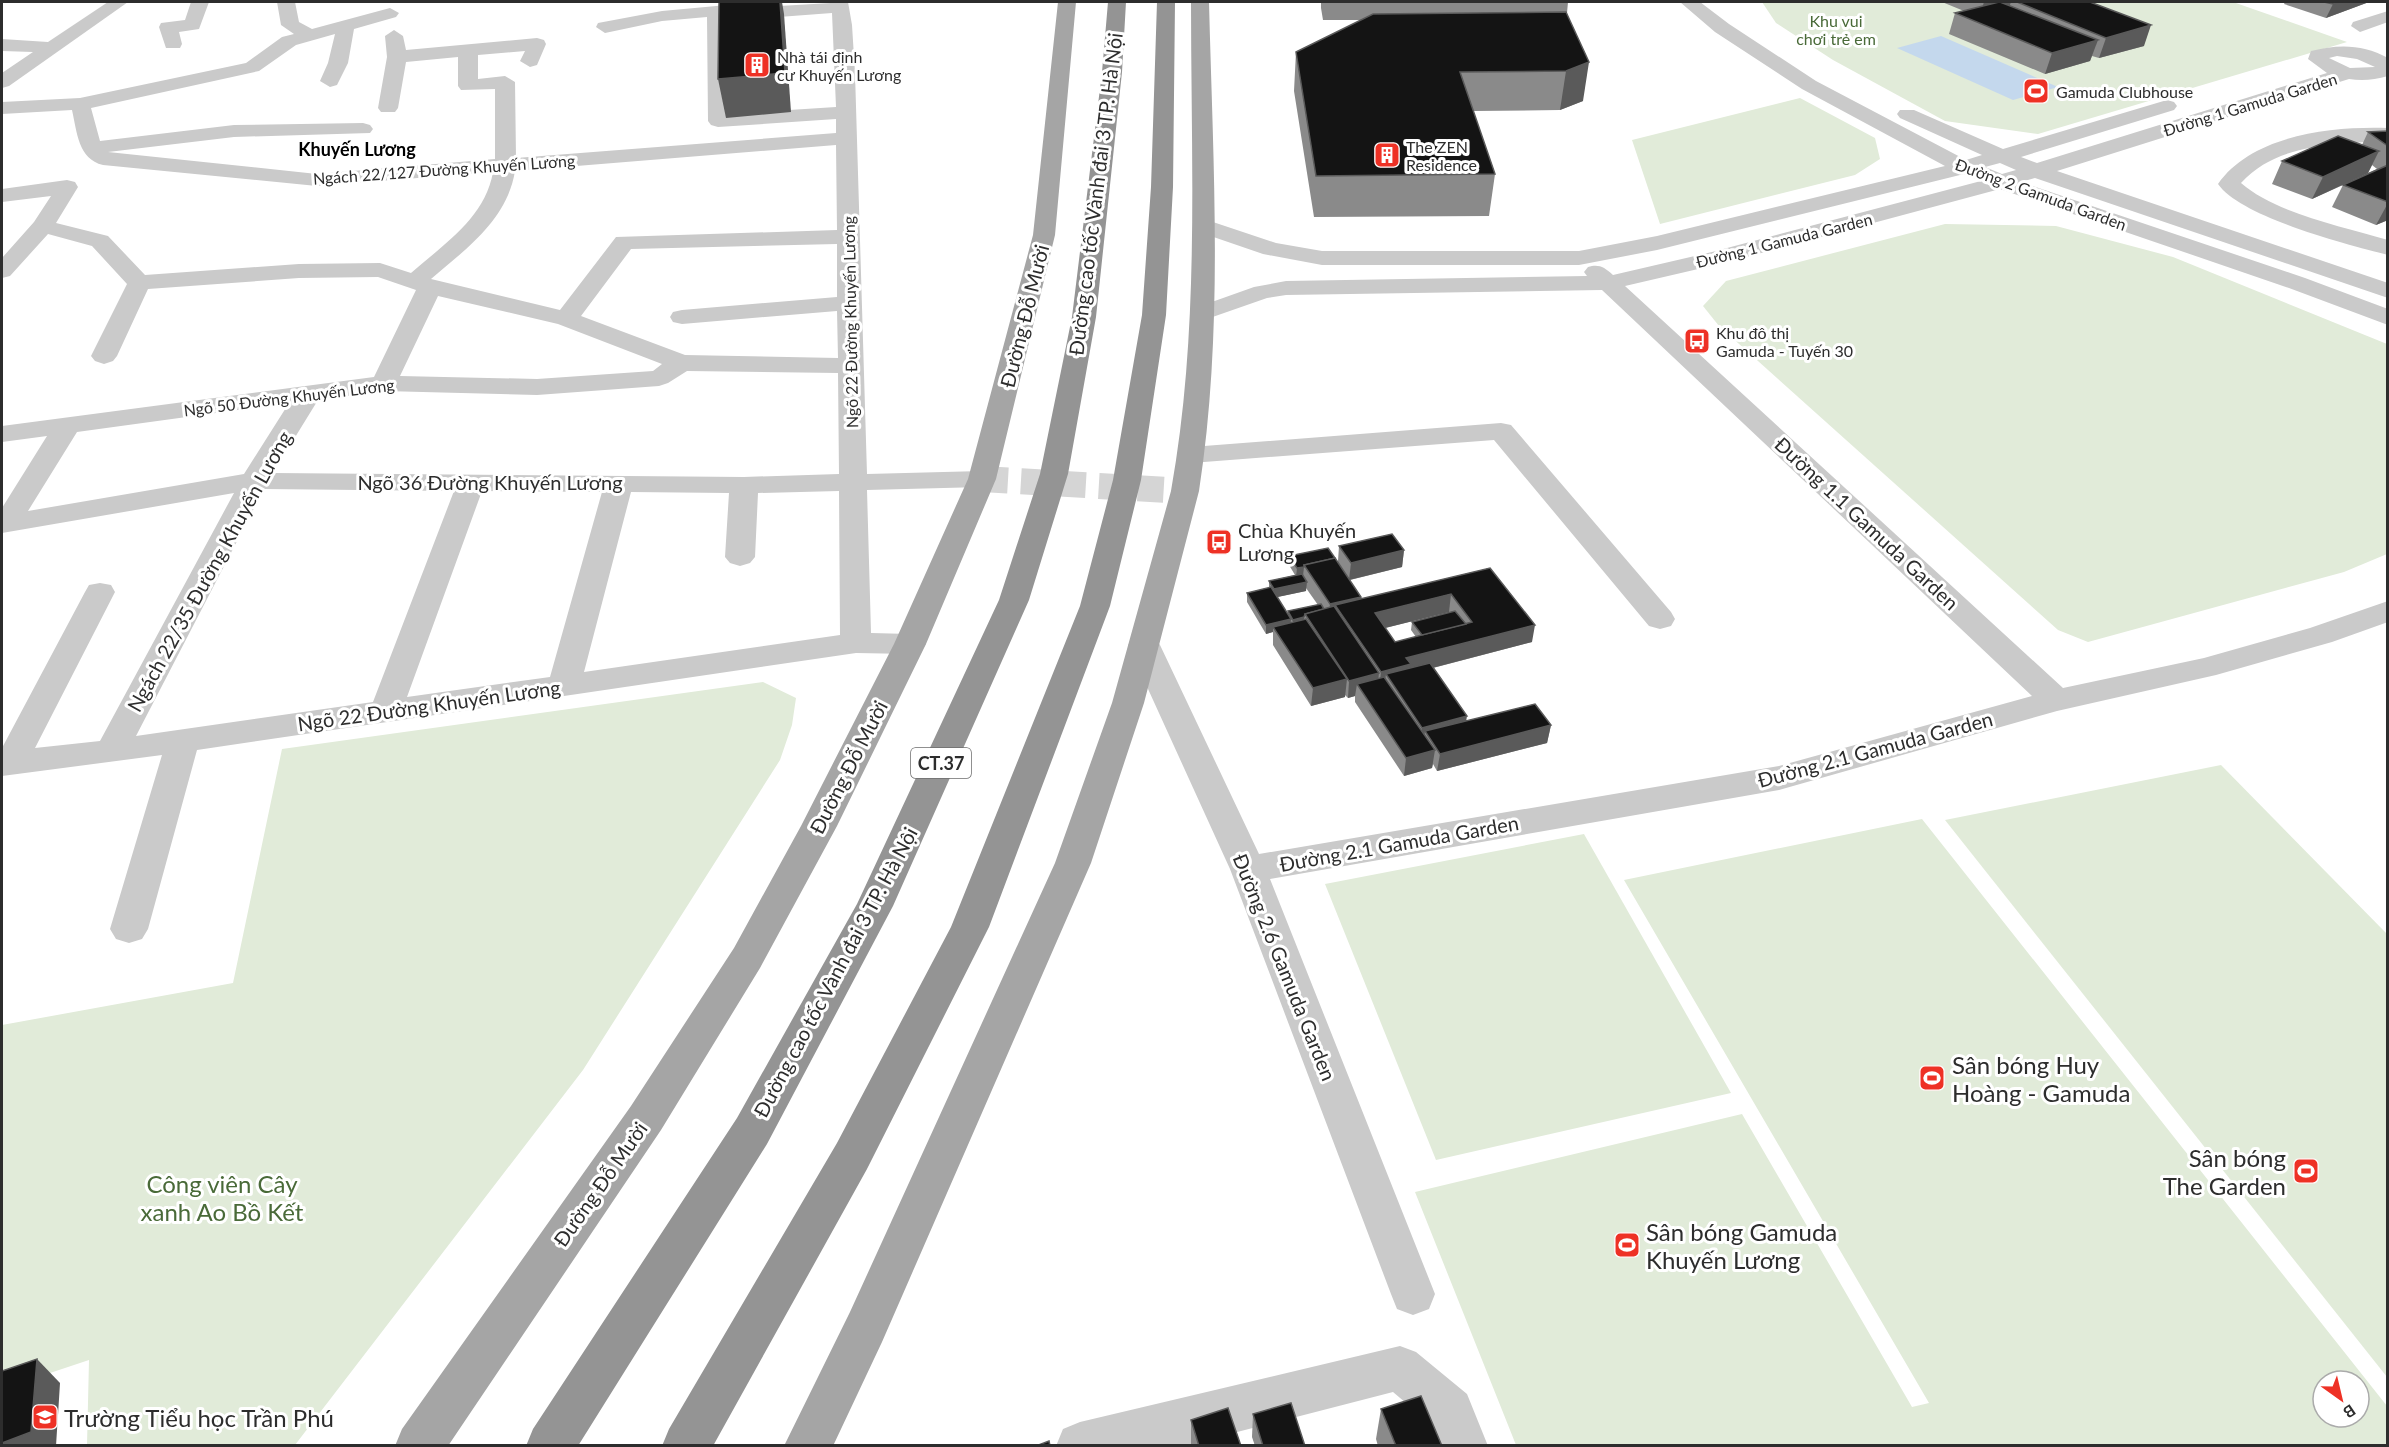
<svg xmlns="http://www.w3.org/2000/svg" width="2389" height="1447" font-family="Lato,sans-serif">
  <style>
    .green { fill: #e1ebd9; fill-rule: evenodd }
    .water { fill: #c4d8ed }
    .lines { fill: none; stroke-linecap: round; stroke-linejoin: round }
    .minor-tunnel { stroke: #d5d5d5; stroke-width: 26; stroke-dasharray: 26 13; stroke-linecap: butt }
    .minor { fill: #cacaca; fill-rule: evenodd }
    .major { fill: #a5a5a5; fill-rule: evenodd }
    .highway { fill: #949494; fill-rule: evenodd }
    .wall { fill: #8a8a8a; fill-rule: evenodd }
    .shaded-wall { fill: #5a5a5a }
    .building { fill: #141414; stroke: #5a5a5a; stroke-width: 1.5; fill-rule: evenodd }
    .labels { text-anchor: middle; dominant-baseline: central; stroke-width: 6; stroke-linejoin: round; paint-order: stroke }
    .far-park-label { font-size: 16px; fill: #496a38; stroke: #fff }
    .far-poi-label { font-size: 16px; fill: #2d2d2d; stroke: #fff; text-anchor: start }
    .far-street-label { font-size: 16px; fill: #2d2d2d; stroke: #fff }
    .far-neighbourhood-label { font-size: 18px; font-weight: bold; fill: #000; stroke: #fff }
    .shield { fill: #fff; stroke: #6c6c6c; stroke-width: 1.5 }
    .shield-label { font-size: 18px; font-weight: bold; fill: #2d2d2d }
    .street-label { font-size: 20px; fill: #2d2d2d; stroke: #fff }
    .poi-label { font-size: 20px; fill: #2d2d2d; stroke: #fff; text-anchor: start }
    .near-poi-label { font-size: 24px; fill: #2d2d2d; stroke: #fff; text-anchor: start }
    .near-park-label { font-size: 24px; fill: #496a38; stroke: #fff }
  </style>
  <rect width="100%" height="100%" fill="#fff"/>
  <!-- green -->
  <g class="green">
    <path d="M 1762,2 L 2233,2 L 2347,42 L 2038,134 L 1945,121 L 1833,60 L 1776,23 Z"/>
    <path d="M 1800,98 L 1875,138 L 1880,159 L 1855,175 L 1660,224 L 1632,140 Z"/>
    <path d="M 1945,224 L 2056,226 L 2173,257 L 2387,344 L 2387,554 L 2344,572 L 2088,642 L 2058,630 L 1719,326 L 1703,306 L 1726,281 Z"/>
    <path d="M 763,682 L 796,698 L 792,725 L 780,760 L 583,1070 L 295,1445 L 87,1445 L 89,1360 L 2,1389 L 2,1025 L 233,983 L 282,749 Z"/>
    <path d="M 2221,765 L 2387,934 L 2387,1377 L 1945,820 Z"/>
    <path d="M 1922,819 L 2387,1406 L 2387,1445 L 1516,1445 L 1415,1192 L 1742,1114 L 1912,1407 L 1929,1403 L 1624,880 ZM 2323,1381 L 2359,1381 L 2359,1417 L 2323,1417 Z"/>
    <path d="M 1584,834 L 1731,1093 L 1436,1160 L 1325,884 Z"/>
  </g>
  <!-- water -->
  <path class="water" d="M 1941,36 L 2058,87 L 2013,100 L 1897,48 Z"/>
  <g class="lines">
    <!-- minor-tunnel -->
    <path class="minor-tunnel" d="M 982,479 L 1185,491"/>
    <!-- minor -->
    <g class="minor">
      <path d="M 108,2 L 128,2 L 9,86 L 2,88 L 2,73 L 33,52 L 2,51 L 2,39 L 48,42 Z"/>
      <path d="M 191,2 L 209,2 L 199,29 L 179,32 L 182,44 L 180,48 L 166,48 L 159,27 L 161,23 L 185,20 Z"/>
      <path d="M 277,2 L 295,2 L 299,22 L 312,29 L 390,8 L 399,13 L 396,17 L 354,29 L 348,63 L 337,85 L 330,87 L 320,81 L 328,63 L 335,34 L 296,45 L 259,71 L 91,108 L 100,141 L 234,125 L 363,123 L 370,125 L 373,129 L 370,133 L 234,137 L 108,152 L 317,174 L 495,159 L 495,89 L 461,90 L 458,86 L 458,57 L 406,62 L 398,108 L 395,112 L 381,112 L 378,108 L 387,57 L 385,36 L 394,30 L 403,36 L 406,50 L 537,38 L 544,40 L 546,44 L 537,65 L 530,67 L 520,61 L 525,51 L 478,55 L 478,79 L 505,76 L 515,82 L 516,158 L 836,133 L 836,119 L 718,127 L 711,125 L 708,121 L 707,17 L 662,21 L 605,33 L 596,27 L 598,23 L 662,11 L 738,4 L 747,8 L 848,2 L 852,25 L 855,73 L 867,474 L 982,471 L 992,473 L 996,479 L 992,485 L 982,487 L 867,490 L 871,633 L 910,634 L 921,637 L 926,644 L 921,651 L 910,654 L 856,653 L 197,750 L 148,929 L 142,939 L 129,943 L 116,939 L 110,929 L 162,755 L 2,776 L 2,748 L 85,592 L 89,585 L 100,583 L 111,585 L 115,592 L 35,748 L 100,741 L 234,493 L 2,533 L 2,508 L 47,436 L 2,442 L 2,426 L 374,377 L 416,290 L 378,277 L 299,278 L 148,289 L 117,356 L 113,361 L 104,364 L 95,361 L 91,356 L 127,284 L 92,246 L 48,234 L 10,276 L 2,278 L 2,258 L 34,222 L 51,196 L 2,202 L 2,189 L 67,180 L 75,182 L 78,187 L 56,223 L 108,236 L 145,275 L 299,264 L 380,263 L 411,273 C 444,244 485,218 493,172 L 317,186 L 103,165 C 78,159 77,132 72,110 L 2,114 L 2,102 L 80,98 L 246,63 L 282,37 L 294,34 L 281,25 ZM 832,13 L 836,107 L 728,114 L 725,21 ZM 836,145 L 837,230 L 616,237 L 560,310 L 431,279 C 466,249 507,220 515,171 ZM 837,244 L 837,297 L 682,310 L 673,312 L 670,317 L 673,322 L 682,324 L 837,311 L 838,358 L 685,355 L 581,316 L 631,249 ZM 438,296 L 558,324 L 662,364 L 653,371 L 537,379 L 400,376 ZM 687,371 L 838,373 L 839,474 L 744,477 L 273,473 L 318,400 L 384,391 L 537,395 L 659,386 L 668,383 ZM 289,403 L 244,474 L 28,511 L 77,432 ZM 264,489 L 454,491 L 373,702 L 136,736 ZM 482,491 L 602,492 L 550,677 L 407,697 ZM 839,491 L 840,635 L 584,672 L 631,492 L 729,493 L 725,557 L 730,563 L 740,566 L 750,563 L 755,557 L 758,493 Z"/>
      <path d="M 1680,2 L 1700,2 L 1729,24 L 1816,81 L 1966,160 L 1982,155 L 1900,118 L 1897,114 L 1900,110 L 1914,110 L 2003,149 L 2167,100 L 2174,102 L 2177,106 L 2174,110 L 2021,157 L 2037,163 L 2327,73 L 2308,59 L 2311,51 C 2338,44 2363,44 2388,58 L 2388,76 C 2374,80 2362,81 2349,79 L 2057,171 L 2388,283 L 2388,298 L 2035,178 L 2021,182 L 2305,278 L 2388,309 L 2388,325 L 2289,288 L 2000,189 L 1724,263 L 1625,286 L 2063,688 L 2204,658 L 2310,628 L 2388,601 L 2388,622 L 2332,642 L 2216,675 L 2057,711 L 1779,790 L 1270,879 L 1435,1294 L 1429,1309 L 1413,1315 L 1397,1309 L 1391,1294 L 1230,869 L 1128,645 L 1133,638 L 1144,635 L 1155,638 L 1160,645 L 1259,854 L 1779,766 L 2032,696 L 1602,290 L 1286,295 L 1267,298 L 1204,320 L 1195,318 L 1192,313 L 1195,308 L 1254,287 L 1286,281 L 1587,276 L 1584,272 L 1588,267 C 1599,264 1604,267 1613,275 L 1712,252 L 1981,181 L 1964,174 L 1657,250 L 1579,265 L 1322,265 L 1263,254 L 1196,231 L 1193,226 L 1196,221 L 1204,219 L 1276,243 L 1322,251 L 1579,251 L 1657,236 L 1945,166 L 1802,89 L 1715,32 ZM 2337,56 L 2357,59 L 2375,67 L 2350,68 L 2329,58 ZM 2000,163 L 2016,170 L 2002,174 L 1985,167 Z"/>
      <path d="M 2388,11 L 2388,22 L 2360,32 L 2351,26 L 2353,22 Z"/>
      <path d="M 2388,128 L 2388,140 C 2337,146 2279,141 2241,183 C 2277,214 2342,226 2388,240 L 2388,255 C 2347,245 2241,217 2218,184 C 2252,135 2332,126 2388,128 Z"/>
      <path d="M 1501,423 L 1511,425 L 1671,612 L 1675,619 L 1671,626 L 1660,629 L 1649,626 L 1494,440 L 1191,463 L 1181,461 L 1177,455 L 1181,449 L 1191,447 Z"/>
      <path d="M 1400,1346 L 1416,1352 L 1467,1394 L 1488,1446 L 1440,1446 L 1432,1425 L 1393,1392 L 1183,1446 L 1056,1446 L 1063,1429 L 1080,1422 Z"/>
    </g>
    <!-- major -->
    <g class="major">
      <path d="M 1058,2 L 1076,2 L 1055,235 L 996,479 L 926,644 L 837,826 L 760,968 L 661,1130 L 448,1446 L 395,1446 L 402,1429 L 631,1106 L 734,948 L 801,826 L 894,644 L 968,479 L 1033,235 Z"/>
      <path d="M 1191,2 L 1209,2 C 1213,165 1224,329 1199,491 L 1144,703 L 1091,863 L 882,1342 L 833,1446 L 784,1446 L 850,1312 L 1055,863 L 1112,703 L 1171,491 C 1200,330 1191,165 1191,2 Z"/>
    </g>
    <!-- highway -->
    <g class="highway">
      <path d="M 1108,2 L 1126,2 L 1122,72 L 1096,317 L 1068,474 L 1029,600 L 893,906 L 767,1144 L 578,1446 L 526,1446 L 533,1429 L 737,1118 L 857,904 L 999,600 L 1040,474 L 1072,317 L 1102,72 Z"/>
      <path d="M 1157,2 L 1175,2 L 1173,187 L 1166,315 L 1141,480 L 1110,606 L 989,927 L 867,1169 L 713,1446 L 662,1446 L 669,1429 L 837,1143 L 951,927 L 1080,606 L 1113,480 L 1142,315 L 1151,187 Z"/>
    </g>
  </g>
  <!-- wall -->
  <g class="wall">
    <path d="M 1321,2 L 1568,2 L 1567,13 L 1583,101 L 1560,110 L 1473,111 L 1495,174 L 1489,216 L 1314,217 L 1294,91 L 1296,52 L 1361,20 L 1323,20 L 1321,8 Z"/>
    <path d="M 1942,2 L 2090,2 L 2144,46 L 2099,58 L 2092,56 L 2090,61 L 2045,74 L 1949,34 L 1955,13 L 1964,11 Z"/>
    <path d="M 2285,2 L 2369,2 L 2326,18 L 2284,4 Z"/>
    <path d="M 2388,131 L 2388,220 L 2376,225 L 2332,207 L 2343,185 L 2312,199 L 2272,184 L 2282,161 L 2362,145 L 2368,132 ZM 2372,165 L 2377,169 L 2368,173 Z"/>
    <path d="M 1339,546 L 1404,550 L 1402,567 L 1350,580 L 1361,599 L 1490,568 L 1532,642 L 1433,668 L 1466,720 L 1551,725 L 1547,743 L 1437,771 L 1433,764 L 1432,768 L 1404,776 L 1355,702 L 1355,696 L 1348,698 L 1345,695 L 1345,697 L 1311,706 L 1273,645 L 1273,632 L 1266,634 L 1247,602 L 1247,593 L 1269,588 L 1269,581 L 1295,575 L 1289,565 L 1289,556 L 1338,561 ZM 1306,588 L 1318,605 L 1288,611 L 1288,615 L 1277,597 L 1306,591 ZM 1449,612 L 1412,622 L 1411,630 L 1416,637 L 1395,642 L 1385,628 Z"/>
    <path d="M 1381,1409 L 1442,1446 L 1378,1446 L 1376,1439 Z"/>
    <path d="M 1253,1414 L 1305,1446 L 1255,1446 L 1252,1437 Z"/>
    <path d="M 1191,1420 L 1241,1446 L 1191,1446 Z"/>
  </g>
  <!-- shaded-wall -->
  <g class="shaded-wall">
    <path d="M 780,2 L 782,2 L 784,14 L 791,112 L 726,118 L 718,79 Z"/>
    <path d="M 1984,2 L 2011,2 L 2008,10 L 1979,18 Z"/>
    <path d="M 2339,2 L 2369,2 L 2326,18 L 2333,4 Z"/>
    <path d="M 2151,25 L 2144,46 L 2099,58 L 2106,38 Z"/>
    <path d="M 2098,40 L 2090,61 L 2045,74 L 2052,53 Z"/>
    <path d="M 1589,62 L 1583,101 L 1560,110 L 1566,71 Z"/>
    <path d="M 2379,151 L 2368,173 L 2312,199 L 2323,177 Z"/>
    <path d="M 2388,203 L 2388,220 L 2376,225 Z"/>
    <path d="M 1404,550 L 1402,567 L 1349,580 L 1351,563 Z"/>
    <path d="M 1304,567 L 1303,576 L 1296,577 L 1297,568 Z"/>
    <path d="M 1307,582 L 1306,591 L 1273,598 L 1274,589 Z"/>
    <path d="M 1451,594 L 1449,612 L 1373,631 L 1375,613 Z"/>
    <path d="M 1361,597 L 1360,614 L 1335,605 L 1334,620 L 1328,621 L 1330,604 Z"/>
    <path d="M 1304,617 L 1304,626 L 1293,628 L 1293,620 Z"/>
    <path d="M 1291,619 L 1290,628 L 1273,627 L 1273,632 L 1266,634 L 1266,625 Z"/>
    <path d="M 1535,625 L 1532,642 L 1409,674 L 1386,674 L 1384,688 L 1379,689 L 1381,672 L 1406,658 Z"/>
    <path d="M 1379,673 L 1377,691 L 1357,684 L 1355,696 L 1348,698 L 1349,681 Z"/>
    <path d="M 1347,679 L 1345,697 L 1311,706 L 1313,688 Z"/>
    <path d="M 1467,716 L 1464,734 L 1425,731 L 1423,745 L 1419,746 L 1422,728 Z"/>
    <path d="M 1551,725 L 1547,743 L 1437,771 L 1440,754 Z"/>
    <path d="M 1435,750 L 1432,768 L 1404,776 L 1406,758 Z"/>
    <path d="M 37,1359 L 60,1383 L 56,1446 L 2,1446 L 2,1443 Z"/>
  </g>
  <!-- building -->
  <g class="building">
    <path d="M 719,2 L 780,2 L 785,73 L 718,79 Z"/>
    <path d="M 1999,2 L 2000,2 L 2098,40 L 2052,53 L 1955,13 Z"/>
    <path d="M 2017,2 L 2090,2 L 2151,25 L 2106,38 Z"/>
    <path d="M 2324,2 L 2339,2 L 2333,4 Z"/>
    <path d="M 1566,12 L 1589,62 L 1566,71 L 1460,72 L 1495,174 L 1316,176 L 1296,52 L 1373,14 Z"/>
    <path d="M 2388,131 L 2388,146 L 2368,132 Z"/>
    <path d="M 2338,136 L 2379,151 L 2323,177 L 2282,161 Z"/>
    <path d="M 2388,165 L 2388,202 L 2343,185 Z"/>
    <path d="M 1392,534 L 1404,550 L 1351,563 L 1339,546 Z"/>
    <path d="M 1328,548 L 1335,558 L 1304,565 L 1304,567 L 1297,568 L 1289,556 Z"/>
    <path d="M 1335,558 L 1361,597 L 1330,604 L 1304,565 Z"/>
    <path d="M 1490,568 L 1535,625 L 1406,658 L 1411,664 L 1381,672 L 1335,605 ZM 1451,594 L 1472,622 L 1395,642 L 1375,613 Z"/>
    <path d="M 1302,574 L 1307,582 L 1274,589 L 1269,581 Z"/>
    <path d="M 1271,587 L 1291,619 L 1266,625 L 1247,593 Z"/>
    <path d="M 1321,604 L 1324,609 L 1305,614 L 1304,617 L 1293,620 L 1288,611 Z"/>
    <path d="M 1334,606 L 1379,673 L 1349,681 L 1305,614 Z"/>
    <path d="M 1455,611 L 1466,624 L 1422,635 L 1412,622 Z"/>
    <path d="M 1306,619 L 1347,679 L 1313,688 L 1273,627 Z"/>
    <path d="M 1430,663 L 1467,716 L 1422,728 L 1386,674 Z"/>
    <path d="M 1384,677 L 1435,750 L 1406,758 L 1357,684 Z"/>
    <path d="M 1535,704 L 1551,725 L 1440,754 L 1425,731 Z"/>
    <path d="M 37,1359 L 31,1432 L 2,1443 L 2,1371 Z"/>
    <path d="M 1421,1396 L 1442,1446 L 1396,1446 L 1381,1409 Z"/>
    <path d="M 1291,1403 L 1305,1446 L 1263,1446 L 1253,1414 Z"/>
    <path d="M 1228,1408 L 1241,1446 L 1199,1446 L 1191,1420 Z"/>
    <path d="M 1049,1441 L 1050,1446 L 1036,1446 Z"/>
  </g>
  <!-- icons -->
  <defs>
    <g id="building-square" transform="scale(1.35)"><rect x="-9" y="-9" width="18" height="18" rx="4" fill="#ee3125" stroke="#fff"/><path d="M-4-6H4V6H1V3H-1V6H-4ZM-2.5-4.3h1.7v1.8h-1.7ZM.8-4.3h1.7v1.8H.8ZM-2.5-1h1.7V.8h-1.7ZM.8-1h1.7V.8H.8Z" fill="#fff"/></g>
    <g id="stadium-square" transform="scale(1.35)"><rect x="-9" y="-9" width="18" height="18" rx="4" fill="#ee3125" stroke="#fff"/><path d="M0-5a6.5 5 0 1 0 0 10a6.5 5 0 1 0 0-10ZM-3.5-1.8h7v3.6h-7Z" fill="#fff"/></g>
    <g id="bus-square" transform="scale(1.35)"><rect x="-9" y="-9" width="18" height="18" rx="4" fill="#ee3125" stroke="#fff"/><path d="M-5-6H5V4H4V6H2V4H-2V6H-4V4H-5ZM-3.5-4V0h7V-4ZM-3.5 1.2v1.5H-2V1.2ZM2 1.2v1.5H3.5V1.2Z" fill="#fff"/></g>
    <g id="school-square" transform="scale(1.35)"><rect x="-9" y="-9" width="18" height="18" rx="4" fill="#ee3125" stroke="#fff"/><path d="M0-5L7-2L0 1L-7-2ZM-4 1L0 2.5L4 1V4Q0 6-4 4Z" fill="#fff"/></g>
  </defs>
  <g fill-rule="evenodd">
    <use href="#building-square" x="757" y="65"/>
    <use href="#stadium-square" x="2036" y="91"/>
    <use href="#building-square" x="1387" y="155"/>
    <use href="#bus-square" x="1697" y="341"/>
    <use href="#bus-square" x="1219" y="542"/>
    <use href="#stadium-square" x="1932" y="1078"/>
    <use href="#stadium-square" x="2306" y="1171"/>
    <use href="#stadium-square" x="1627" y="1245"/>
    <use href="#school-square" x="45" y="1417"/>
  </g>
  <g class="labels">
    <!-- far-park labels -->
    <g class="far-park-label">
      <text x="1836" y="20">Khu vui<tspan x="1836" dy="18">chơi trẻ em</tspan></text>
    </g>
    <!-- far-poi labels -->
    <g class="far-poi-label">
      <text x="777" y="56">Nhà tái định<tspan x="777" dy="18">cư Khuyến Lương</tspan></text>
      <text x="2056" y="91">Gamuda Clubhouse</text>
      <text x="1406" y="146">The ZEN<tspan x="1406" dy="18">Residence</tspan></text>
      <text x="1716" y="332">Khu đô thị<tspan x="1716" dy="18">Gamuda - Tuyến 30</tspan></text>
    </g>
    <!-- far-street labels -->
    <g class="far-street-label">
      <text transform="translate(2250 104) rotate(-17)">Đường 1 Gamuda Garden</text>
      <text transform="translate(444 169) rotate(-4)">Ngách 22/127 Đường Khuyến Lương</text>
      <text transform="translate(2041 194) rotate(20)">Đường 2 Gamuda Garden</text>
      <text transform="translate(1784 240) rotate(-14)">Đường 1 Gamuda Garden</text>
      <text transform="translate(850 322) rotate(-91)">Ngõ 22 Đường Khuyến Lương</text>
      <text transform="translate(289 397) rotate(-7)">Ngõ 50 Đường Khuyến Lương</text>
    </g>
    <!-- far-neighbourhood labels -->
    <g class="far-neighbourhood-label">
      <text x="357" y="149">Khuyến Lương</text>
    </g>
    <!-- shield labels -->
    <rect class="shield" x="911" y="748" width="60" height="30" rx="4.5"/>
    <g class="shield-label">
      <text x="941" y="763">CT.37</text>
    </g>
    <!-- street labels -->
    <g class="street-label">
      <text transform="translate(1095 194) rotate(-83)">Đường cao tốc Vành đai 3 TP. Hà Nội</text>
      <text transform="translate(1024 316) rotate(-76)">Đường Đỗ Mười</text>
      <text x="490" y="482">Ngõ 36 Đường Khuyến Lương</text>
      <text transform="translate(1867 523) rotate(43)">Đường 1.1 Gamuda Garden</text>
      <text transform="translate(209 571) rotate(-61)">Ngách 22/35 Đường Khuyến Lương</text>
      <text transform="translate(429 705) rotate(-8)">Ngõ 22 Đường Khuyến Lương</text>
      <text transform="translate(1875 749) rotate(-15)">Đường 2.1 Gamuda Garden</text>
      <text transform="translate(848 767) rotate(-63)">Đường Đỗ Mười</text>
      <text transform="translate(1399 843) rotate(-10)">Đường 2.1 Gamuda Garden</text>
      <text transform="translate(1285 967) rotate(68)">Đường 2.6 Gamuda Garden</text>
      <text transform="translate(835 972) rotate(-62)">Đường cao tốc Vành đai 3 TP. Hà Nội</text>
      <text transform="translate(600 1184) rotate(-55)">Đường Đỗ Mười</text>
    </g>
    <!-- poi labels -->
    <g class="poi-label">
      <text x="1238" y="530">Chùa Khuyến<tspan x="1238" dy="23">Lương</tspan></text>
    </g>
    <!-- near-poi labels -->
    <g class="near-poi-label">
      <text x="1952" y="1064">Sân bóng Huy<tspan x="1952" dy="28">Hoàng - Gamuda</tspan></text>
      <text x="2286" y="1157" text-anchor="end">Sân bóng<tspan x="2286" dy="28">The Garden</tspan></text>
      <text x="1646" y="1231">Sân bóng Gamuda<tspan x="1646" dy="28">Khuyến Lương</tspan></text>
      <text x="64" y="1417">Trường Tiểu học Trần Phú</text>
    </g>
    <!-- near-park labels -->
    <g class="near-park-label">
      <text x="222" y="1183">Công viên Cây<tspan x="222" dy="28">xanh Ao Bồ Kết</tspan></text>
    </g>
  </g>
  <!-- border -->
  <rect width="2389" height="1447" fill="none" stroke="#2d2d2d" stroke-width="6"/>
  <!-- north arrow -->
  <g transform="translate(2341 1399) rotate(146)"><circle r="28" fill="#ffffff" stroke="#ababab" stroke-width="1.5"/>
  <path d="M0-4.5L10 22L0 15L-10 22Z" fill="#ee3125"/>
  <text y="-9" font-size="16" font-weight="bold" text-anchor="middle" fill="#2d2d2d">B</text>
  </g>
</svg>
